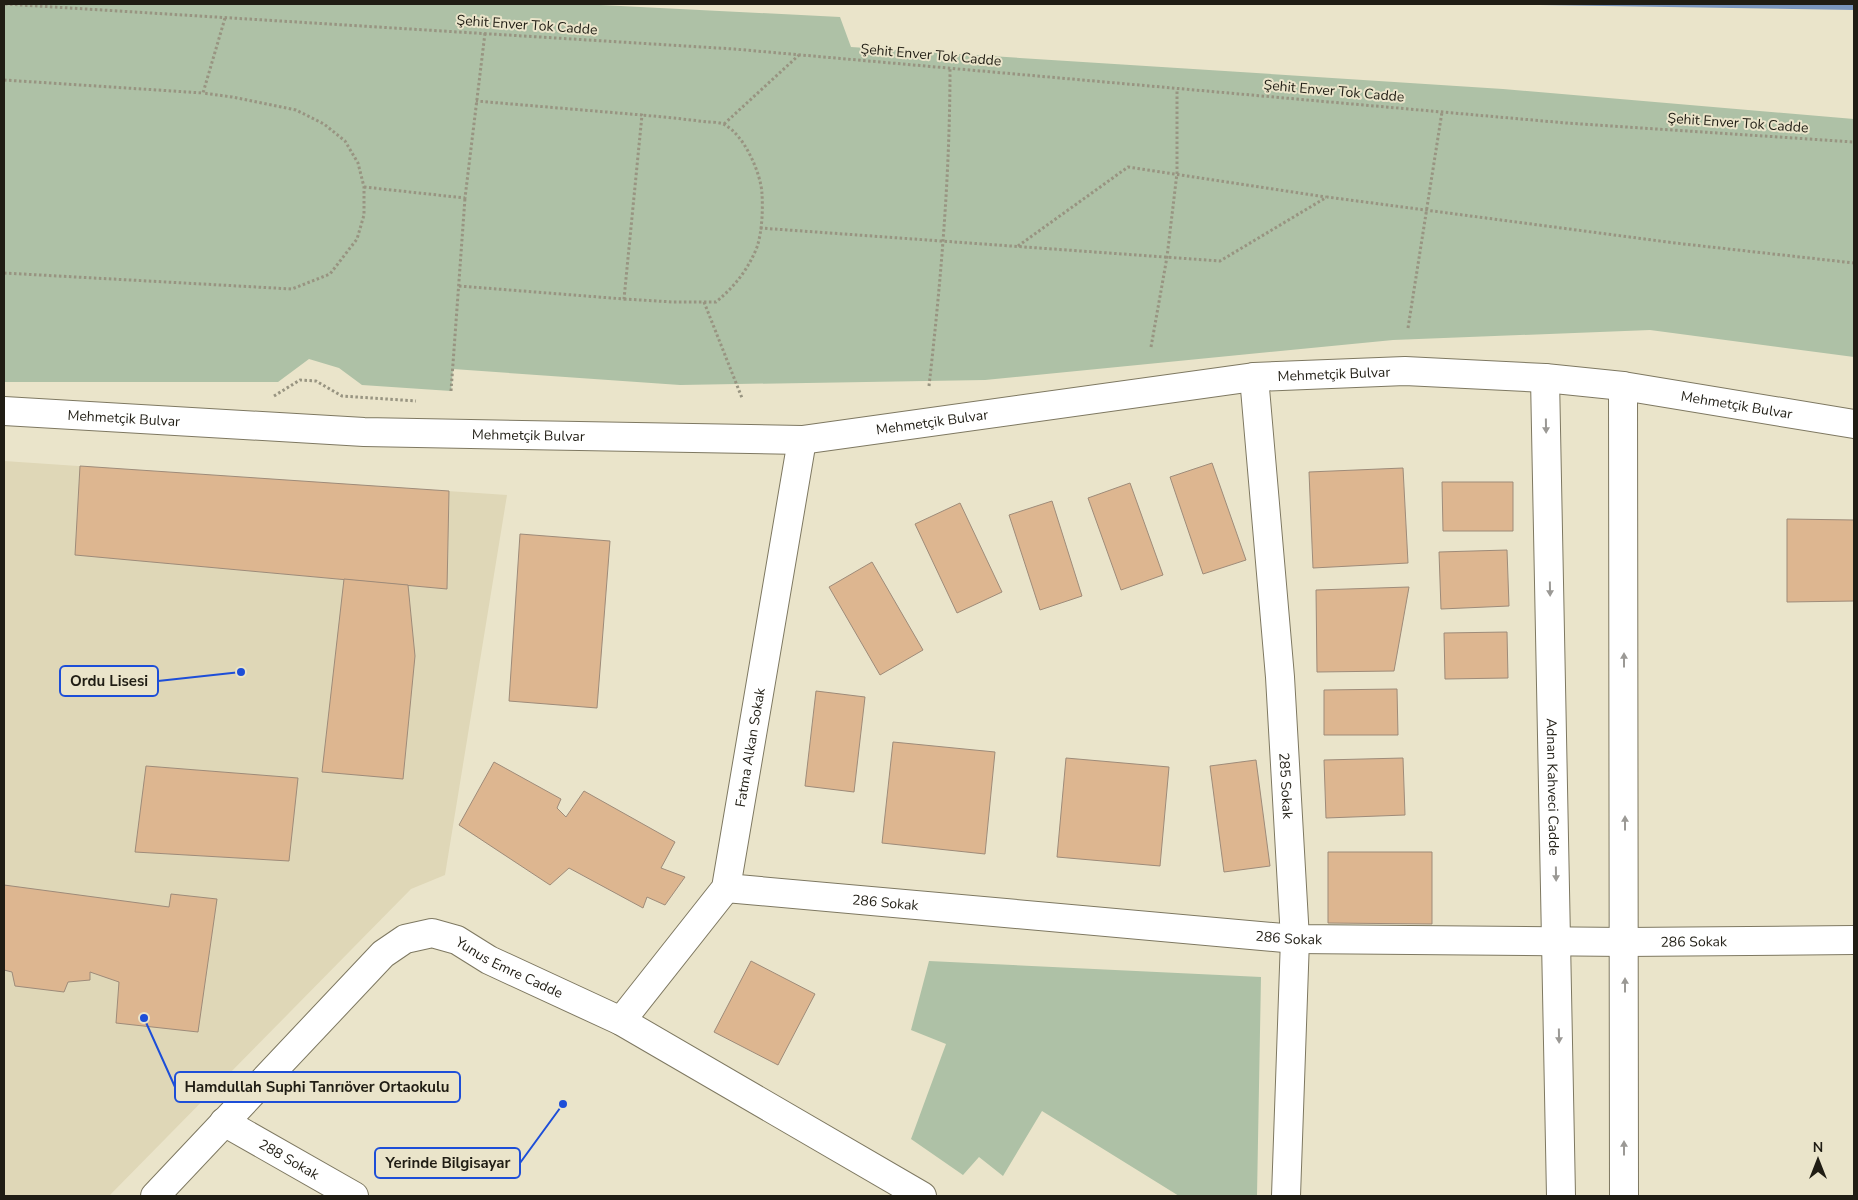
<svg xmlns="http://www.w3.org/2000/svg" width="1858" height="1200" font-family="'Nunito Sans',sans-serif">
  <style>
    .built { fill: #dfd7b7 }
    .green { fill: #aec1a6 }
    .water { fill: #7995bd }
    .building { fill: #ddb690; stroke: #9e8b79 }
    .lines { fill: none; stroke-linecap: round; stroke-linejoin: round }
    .minor-casing { stroke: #7e7861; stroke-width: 30 }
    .path { stroke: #989481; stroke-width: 3; stroke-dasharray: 2.5 2.5; stroke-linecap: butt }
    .minor { stroke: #fff; stroke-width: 28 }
    .oneway { fill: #9b9995 }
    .labels { text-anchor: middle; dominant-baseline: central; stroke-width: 4; stroke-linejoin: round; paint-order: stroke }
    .street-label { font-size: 14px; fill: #201d14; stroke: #eae4ca }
    .leader { fill: none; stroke: #1d4ed8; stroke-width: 2 }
    .callout-dot { fill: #1d4ed8; stroke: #eae4ca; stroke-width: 2 }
    .callout { fill: #eae4ca; stroke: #1d4ed8; stroke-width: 2 }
    .callout-label { font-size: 15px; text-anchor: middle; font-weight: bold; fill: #201d14 }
  </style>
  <rect width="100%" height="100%" fill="#eae4ca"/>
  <!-- built -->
  <path class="built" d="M 4,461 L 507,495 L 445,875 L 411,889 L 109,1196 L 4,1196 Z"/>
  <!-- green -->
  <g class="green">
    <path d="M 4,4 L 581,4 L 840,17 L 851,47 L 1503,89 L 1854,119 L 1854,357 L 1650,330 L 1393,340 L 985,380 L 680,385 L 453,369 L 451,391 L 362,385 L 339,368 L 309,359 L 278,382 L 4,382 Z"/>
    <path d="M 929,961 L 1261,977 L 1257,1196 L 1179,1196 L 1042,1111 L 1003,1176 L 979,1157 L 963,1175 L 911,1139 L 946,1044 L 911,1030 Z"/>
  </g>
  <!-- water -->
  <path class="water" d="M 1474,4 L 1854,4 L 1854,10 Z"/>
  <!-- building -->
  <g class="building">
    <path d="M 1212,463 L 1246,560 L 1203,574 L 1170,477 Z"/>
    <path d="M 80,466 L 449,491 L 447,589 L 75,555 Z"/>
    <path d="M 1403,468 L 1408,563 L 1313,568 L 1309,472 Z"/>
    <path d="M 1442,482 L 1513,482 L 1513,531 L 1443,531 Z"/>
    <path d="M 1130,483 L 1163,575 L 1121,590 L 1088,498 Z"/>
    <path d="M 1052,501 L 1082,596 L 1040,610 L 1009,515 Z"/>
    <path d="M 960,503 L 1002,592 L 957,613 L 915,524 Z"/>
    <path d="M 1787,519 L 1854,520 L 1854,601 L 1787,602 Z"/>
    <path d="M 520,534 L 610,541 L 597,708 L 509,701 Z"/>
    <path d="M 1507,550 L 1509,606 L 1441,609 L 1439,552 Z"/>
    <path d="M 872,562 L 923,650 L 880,675 L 829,587 Z"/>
    <path d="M 344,579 L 408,585 L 415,656 L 403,779 L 322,772 Z"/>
    <path d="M 1409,587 L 1394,671 L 1317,672 L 1316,590 Z"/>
    <path d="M 1507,632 L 1508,678 L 1445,679 L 1444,633 Z"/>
    <path d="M 1397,689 L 1398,735 L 1324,735 L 1324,690 Z"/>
    <path d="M 816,691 L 865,697 L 854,792 L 805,786 Z"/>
    <path d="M 893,742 L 995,752 L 985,854 L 882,843 Z"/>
    <path d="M 1066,758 L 1169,767 L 1160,866 L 1057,857 Z"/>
    <path d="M 1403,758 L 1405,815 L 1326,818 L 1324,760 Z"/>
    <path d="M 1256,760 L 1270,866 L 1224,872 L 1210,766 Z"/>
    <path d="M 494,762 L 561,799 L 557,808 L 566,817 L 584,791 L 675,842 L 661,868 L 685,877 L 665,905 L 647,897 L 643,908 L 569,868 L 550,885 L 459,825 Z"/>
    <path d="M 146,766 L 298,778 L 289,861 L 135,852 Z"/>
    <path d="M 1328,852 L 1432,852 L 1432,924 L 1328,923 Z"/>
    <path d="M 4,885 L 169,907 L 171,894 L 217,899 L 198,1032 L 116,1023 L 119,982 L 90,972 L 90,980 L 68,982 L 64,992 L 15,986 L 12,972 L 4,970 Z"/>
    <path d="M 751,961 L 815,994 L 778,1065 L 714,1032 Z"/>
  </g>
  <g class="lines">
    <!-- minor casing -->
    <g class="minor-casing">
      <g id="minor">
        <path id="s1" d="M 1254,377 L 1280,677 L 1295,939 L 1286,1196"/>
        <path id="s2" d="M 1545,378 L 1561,1196"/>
        <path d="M 1623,386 L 1624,1196"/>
        <path id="s3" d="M 4,411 L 364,432 L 802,440 L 1254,377 L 1405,371 L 1545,378 L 1623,386 L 1854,424"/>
        <path id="s4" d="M 726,888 L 1295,939 L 1625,942 L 1854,940"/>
        <path id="s5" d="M 621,1021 L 726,888 L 802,440"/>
        <path id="s6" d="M 224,1122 L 354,1196"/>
        <path id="s7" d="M 155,1196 L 383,954 L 405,939 L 432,933 L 457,940 L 489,960 L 621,1021 L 922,1196"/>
      </g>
    </g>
    <!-- path -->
    <g class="path">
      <path d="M 5,4 L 734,49 L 1566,123 L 1854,142"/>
      <path d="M 4,80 L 203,93 L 225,18"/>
      <path d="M 724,124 L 799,55"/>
      <path d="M 364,187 L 465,198 L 485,33"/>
      <path d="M 760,228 L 1220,261 L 1327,197 L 1675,243 L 1854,263"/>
      <path d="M 1018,246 L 1128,167 L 1326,197"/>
      <path d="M 4,273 L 292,289 L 330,274 L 357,239 L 364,215 L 364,187 L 358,163 L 345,141 L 324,124 L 296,110 L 232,97 L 203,93"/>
      <path d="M 459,286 L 624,299 L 642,115 L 476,101"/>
      <path d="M 624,299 L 673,302 L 716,302 C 734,287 748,270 757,247 C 762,232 763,210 762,194 C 761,173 744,135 725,125 C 720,122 712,122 707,122 C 685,119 663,117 642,115"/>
      <path d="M 704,302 L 742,398"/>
      <path d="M 1408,328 L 1442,112"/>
      <path d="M 1151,347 L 1167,257 L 1177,173 L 1177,89"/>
      <path d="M 929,386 C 941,280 950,175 950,68"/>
      <path d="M 451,391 L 465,198"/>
      <path d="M 274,396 L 300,380 L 316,381 L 342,396 L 416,401"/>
    </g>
    <!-- minor -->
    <use href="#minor" class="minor"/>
  </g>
  <!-- one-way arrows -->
  <defs><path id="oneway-solid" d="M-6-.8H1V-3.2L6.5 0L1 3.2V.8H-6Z" transform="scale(1.25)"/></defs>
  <g class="oneway">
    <use href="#oneway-solid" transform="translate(1546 426) rotate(89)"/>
    <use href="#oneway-solid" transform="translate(1550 589) rotate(89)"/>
    <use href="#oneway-solid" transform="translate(1624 660) rotate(-90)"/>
    <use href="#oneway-solid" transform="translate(1625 823) rotate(-90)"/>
    <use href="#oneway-solid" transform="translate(1556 874) rotate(89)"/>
    <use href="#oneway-solid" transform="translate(1625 985) rotate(-90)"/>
    <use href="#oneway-solid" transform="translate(1559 1036) rotate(89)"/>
    <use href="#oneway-solid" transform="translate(1624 1148) rotate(-90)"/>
  </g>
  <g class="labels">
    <!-- street labels -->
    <g class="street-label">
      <text transform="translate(527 25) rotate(4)">Şehit Enver Tok Cadde</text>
      <text transform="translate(931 55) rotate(5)">Şehit Enver Tok Cadde</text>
      <text transform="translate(1334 91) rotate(5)">Şehit Enver Tok Cadde</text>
      <text transform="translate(1738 123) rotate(4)">Şehit Enver Tok Cadde</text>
      <text stroke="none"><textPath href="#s3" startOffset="1335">Mehmetçik Bulvar</textPath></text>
      <text stroke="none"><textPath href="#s3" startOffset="1740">Mehmetçik Bulvar</textPath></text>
      <text stroke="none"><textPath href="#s3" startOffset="120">Mehmetçik Bulvar</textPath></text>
      <text stroke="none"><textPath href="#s3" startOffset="930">Mehmetçik Bulvar</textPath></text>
      <text stroke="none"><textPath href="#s3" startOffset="525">Mehmetçik Bulvar</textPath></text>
      <text stroke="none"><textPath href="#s5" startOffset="312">Fatma Alkan Sokak</textPath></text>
      <text stroke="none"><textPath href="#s1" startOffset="410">285 Sokak</textPath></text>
      <text stroke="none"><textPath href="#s2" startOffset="409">Adnan Kahveci Cadde</textPath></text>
      <text stroke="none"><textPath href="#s4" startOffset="160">286 Sokak</textPath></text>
      <text stroke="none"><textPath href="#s4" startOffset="565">286 Sokak</textPath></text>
      <text stroke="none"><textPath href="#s4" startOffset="970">286 Sokak</textPath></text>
      <text stroke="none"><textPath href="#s7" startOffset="472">Yunus Emre Cadde</textPath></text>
      <text stroke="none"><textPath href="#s6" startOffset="75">288 Sokak</textPath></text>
    </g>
  </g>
  <!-- callouts -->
  <path class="leader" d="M241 672L158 681M144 1018L175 1087M563 1104L520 1163"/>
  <g class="callout-dot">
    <circle cx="241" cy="672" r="5"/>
    <circle cx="144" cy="1018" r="5"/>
    <circle cx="563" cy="1104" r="5"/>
  </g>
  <g class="callout">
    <rect x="60" y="666" width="98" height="30" rx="5"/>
    <rect x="175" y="1072" width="285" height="30" rx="5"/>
    <rect x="375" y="1148" width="145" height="30" rx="5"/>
  </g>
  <g class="callout-label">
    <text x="109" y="686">Ordu Lisesi</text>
    <text x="317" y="1092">Hamdullah Suphi Tanrıöver Ortaokulu</text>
    <text x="448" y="1168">Yerinde Bilgisayar</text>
  </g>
  <!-- border -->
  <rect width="1858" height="1200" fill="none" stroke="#201d14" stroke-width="10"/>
  <!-- north arrow -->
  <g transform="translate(1818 1160)" stroke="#eae4ca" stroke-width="4" paint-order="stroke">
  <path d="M0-4L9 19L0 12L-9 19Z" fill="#201d14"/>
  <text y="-8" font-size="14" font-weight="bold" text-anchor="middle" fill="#201d14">N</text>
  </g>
</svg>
